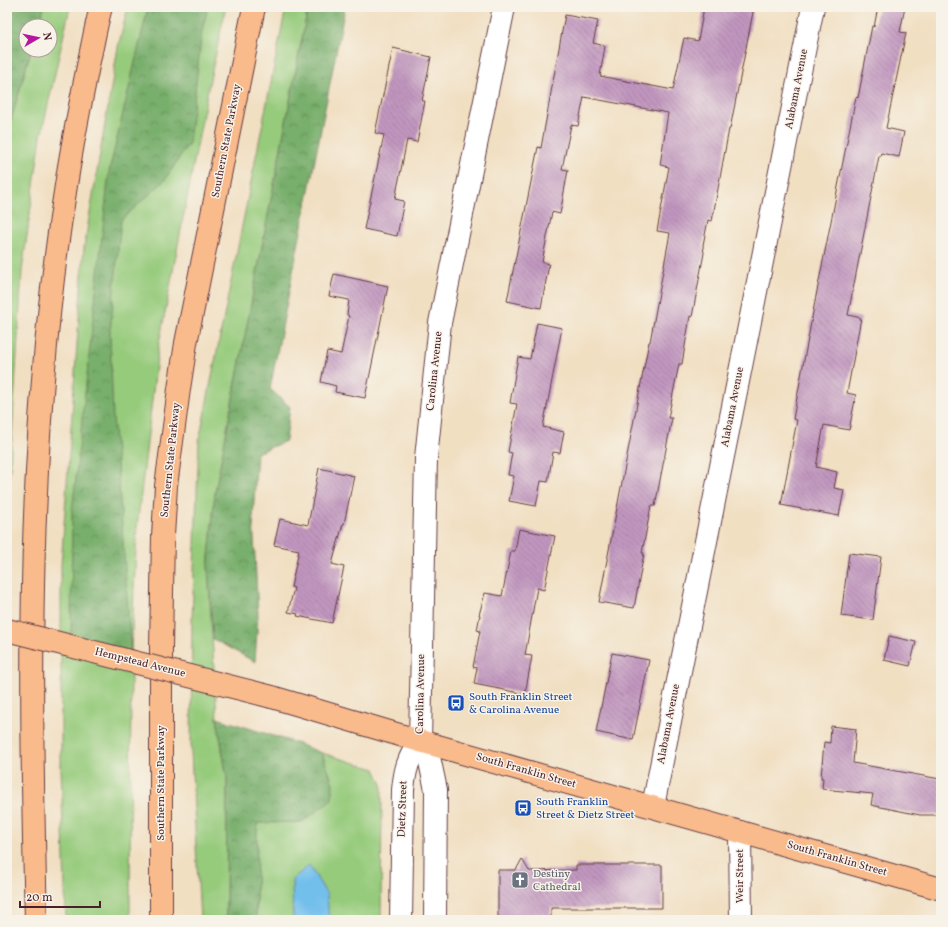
<svg xmlns="http://www.w3.org/2000/svg" width="948" height="927" font-family="Vollkorn,serif">
  <style>
    .green { fill: #96cb7c; stroke: #707554 }
    .forest { fill: url(#forest-crowns); stroke: #61674c }
    .water { fill: #73bfec; stroke: #5e6f8c }
    .building { fill: url(#building-back-hatch) }
    .lines { fill: none; stroke-linecap: round; stroke-linejoin: round }
    .minor-casing { stroke: #633c42; stroke-width: 24 }
    .major-casing { stroke: #633c42; stroke-width: 24 }
    .highway-casing { stroke: #633c42; stroke-width: 24 }
    .minor { stroke: #fff; stroke-width: 22 }
    .major { stroke: #fabb8c; stroke-width: 22 }
    .highway { stroke: #fabb8c; stroke-width: 22 }
    .major-bridge-casing { stroke: #633c42; stroke-width: 24; stroke-linecap: butt }
    .major-bridge { stroke: #fabb8c; stroke-width: 22 }
    .labels { text-anchor: middle; dominant-baseline: central; stroke-width: 3; stroke-linejoin: round; paint-order: stroke }
    .street-label { font-size: 11px; fill: #4a1f2b; stroke: #f7f3e8 }
    .transit-label { font-size: 11px; fill: #164399; stroke: #f7f3e8; text-anchor: start }
    .worship-label { font-size: 11px; fill: #5b616d; stroke: #f7f3e8; text-anchor: start }
  </style>
  <defs>
    <pattern id="forest-crowns" width="20" height="18" patternUnits="userSpaceOnUse"><rect width="20" height="18" fill="#78af6c"/><path d="M2 6a3 3 0 1 1 6 0M12 15a3 3 0 1 1 6 0" fill="none" stroke="#648e59"/></pattern>
    <pattern id="building-back-hatch" width="6" height="6" patternUnits="userSpaceOnUse"><rect width="6" height="6" fill="#c196bf"/><path d="M-1 5l2 2M0 0l6 6M5-1l2 2" fill="none" stroke="#9f7a9b"/></pattern>
  </defs>
  <rect width="100%" height="100%" fill="#f7f3e8"/>
  <filter id="ink" filterUnits="userSpaceOnUse"><feTurbulence type="fractalNoise" baseFrequency=".025" numOctaves="2"/><feDisplacementMap in="SourceGraphic" scale="8" xChannelSelector="R" yChannelSelector="G"/><feConvolveMatrix kernelMatrix="1 2 1 2 8 2 1 2 1" color-interpolation-filters="sRGB"/></filter>
  <filter id="wash" filterUnits="userSpaceOnUse"><feTurbulence type="fractalNoise" baseFrequency=".012" numOctaves="4" result="noise"/><feDisplacementMap in="SourceGraphic" scale="16" xChannelSelector="R" yChannelSelector="G"/><feGaussianBlur stdDeviation="0.9" result="paint"/><feColorMatrix in="noise" values="0 0 0 0 0 0 0 0 0 0 0 0 0 0 0 0 0 1.4 0 .05"/><feComposite in="paint" operator="in"/></filter>
  <g filter="url(#wash)">
    <rect width="100%" height="100%" fill="#f1dfc2"/>
    <!-- green -->
    <g class="green">
      <path d="M 44,7 L 70,7 L 41,136 L 22,271 L 7,518 L 7,134 L 31,50 L 50,50 L 50,26 L 38,26 Z"/>
      <path d="M 128,7 L 226,7 L 208,89 L 158,349 L 137,528 L 131,652 L 130,920 L 66,920 L 61,767 L 61,566 L 84,248 L 118,47 Z"/>
      <path d="M 286,7 L 308,7 L 215,492 L 208,569 L 217,718 L 227,779 L 226,920 L 200,920 L 191,753 L 192,621 L 199,441 Z"/>
      <path d="M 322,753 L 375,769 L 382,784 L 381,920 L 256,920 L 257,823 L 302,822 L 333,784 Z"/>
    </g>
    <!-- forest -->
    <g class="forest">
      <path d="M 7,7 L 44,7 L 38,26 L 26,26 L 26,50 L 31,50 L 7,134 Z"/>
      <path d="M 148,7 L 208,7 L 202,31 L 189,143 L 164,181 L 121,220 L 110,333 L 113,417 L 120,498 L 131,652 L 71,635 L 72,512 L 109,172 Z"/>
      <path d="M 308,7 L 345,7 L 270,389 L 290,407 L 286,441 L 257,453 L 253,518 L 258,615 L 255,662 L 213,639 L 208,569 L 215,492 Z"/>
      <path d="M 217,718 L 296,743 L 322,753 L 333,784 L 332,799 L 302,822 L 257,823 L 256,920 L 226,920 L 227,779 Z"/>
    </g>
    <!-- water -->
    <path class="water" d="M 309,865 L 327,895 L 329,920 L 293,920 L 292,880 Z"/>
    <g id="blocks">
      <!-- building -->
      <g class="building">
        <path d="M 704,7 L 754,7 L 730,129 L 729,129 L 712,221 L 708,220 L 703,245 L 704,253 L 692,317 L 690,316 L 682,364 L 679,364 L 668,418 L 672,418 L 655,506 L 651,506 L 642,553 L 644,553 L 634,608 L 599,602 L 646,357 L 649,342 L 650,342 L 670,233 L 657,231 L 669,167 L 660,165 L 668,113 L 584,97 L 578,126 L 571,125 L 562,169 L 568,170 L 560,214 L 552,212 L 542,262 L 549,264 L 541,308 L 507,301 L 538,147 L 541,148 L 565,15 L 598,21 L 593,43 L 605,46 L 600,76 L 673,90 L 684,38 L 698,41 Z"/>
        <path d="M 878,7 L 905,7 L 900,32 L 906,33 L 886,128 L 904,132 L 899,157 L 881,153 L 880,156 L 879,156 L 848,315 L 861,318 L 847,393 L 856,395 L 849,430 L 824,425 L 816,467 L 837,472 L 834,488 L 844,490 L 839,516 L 781,505 L 797,420 L 793,419 L 816,296 L 856,97 L 858,98 L 872,26 L 874,27 Z"/>
        <path d="M 393,48 L 431,57 L 422,101 L 425,101 L 417,142 L 407,140 L 395,199 L 404,201 L 397,236 L 364,229 L 384,135 L 375,133 Z"/>
        <path d="M 334,274 L 388,286 L 365,398 L 335,392 L 336,386 L 321,382 L 327,351 L 341,354 L 349,316 L 347,315 L 349,300 L 329,296 Z"/>
        <path d="M 537,323 L 562,328 L 543,427 L 564,432 L 560,453 L 553,452 L 548,482 L 541,481 L 536,506 L 509,501 L 514,476 L 508,475 L 512,453 L 508,452 L 517,404 L 510,403 L 518,357 L 530,359 Z"/>
        <path d="M 319,468 L 354,476 L 344,524 L 343,524 L 332,564 L 344,567 L 332,623 L 297,616 L 298,614 L 288,612 L 294,588 L 291,587 L 299,550 L 274,545 L 280,519 L 308,525 Z"/>
        <path d="M 519,529 L 555,536 L 544,590 L 537,588 L 525,655 L 532,656 L 525,694 L 474,684 L 477,668 L 473,667 L 480,631 L 477,630 L 480,615 L 479,615 L 485,593 L 502,596 L 511,551 L 515,551 Z"/>
        <path d="M 849,553 L 881,557 L 873,620 L 841,616 Z"/>
        <path d="M 889,636 L 916,642 L 910,666 L 884,660 Z"/>
        <path d="M 612,653 L 649,660 L 633,740 L 596,732 Z"/>
        <path d="M 831,726 L 856,729 L 853,763 L 940,779 L 941,781 L 941,815 L 920,815 L 871,805 L 873,794 L 822,789 L 823,778 L 821,778 L 824,742 L 830,743 Z"/>
        <path d="M 522,859 L 529,871 L 576,870 L 576,865 L 662,865 L 662,908 L 551,908 L 551,920 L 498,920 L 498,870 L 516,870 Z"/>
      </g>
    </g>
  </g>
  <g filter="url(#ink)">
    <use href="#blocks" fill-opacity="0" stroke="#633c42" stroke-width="1"/>
    <g class="lines">
      <!-- minor casing -->
      <g class="minor-casing">
        <g id="minor">
          <path d="M 420,741 L 426,458 L 440,323 L 504,7"/>
          <path d="M 420,741 L 429,757 L 436,790 L 435,920"/>
          <path d="M 653,806 L 813,7"/>
          <path d="M 740,832 L 741,920"/>
          <path d="M 401,920 L 403,790 C 405,769 408,759 420,741"/>
        </g>
      </g>
      <!-- major casing -->
      <g class="major-casing">
        <path id="major" d="M 272,697 L 420,741 L 941,889"/>
      </g>
      <!-- highway casing -->
      <g class="highway-casing">
        <g id="highway">
          <path d="M 36,920 C 29,673 27,424 67,179 C 73,140 81,100 89,61 C 93,43 96,25 101,7"/>
          <path d="M 161,920 L 161,647 L 163,536 L 166,486 L 179,389 L 186,343 L 254,7"/>
        </g>
      </g>
      <!-- minor -->
      <use href="#minor" class="minor"/>
      <!-- major -->
      <use href="#major" class="major"/>
      <!-- highway -->
      <use href="#highway" class="highway"/>
      <!-- major-bridge casing -->
      <g class="major-bridge-casing">
        <path id="major-bridge" d="M 7,630 L 272,697"/>
      </g>
      <!-- major-bridge -->
      <use href="#major-bridge" class="major-bridge"/>
    </g>
  </g>
  <!-- icons -->
  <defs>
    <g id="bus-square" transform="scale(0.9)"><rect x="-9" y="-9" width="18" height="18" rx="4" fill="#1a4fb4" stroke="#f7f3e8"/><path d="M-5-6H5V4H4V6H2V4H-2V6H-4V4H-5ZM-3.5-4V0h7V-4ZM-3.5 1.2v1.5H-2V1.2ZM2 1.2v1.5H3.5V1.2Z" fill="#fff"/></g>
    <g id="church-square" transform="scale(0.9)"><rect x="-9" y="-9" width="18" height="18" rx="4" fill="#6b7280" stroke="#f7f3e8"/><path d="M-1.2-6h2.4v3.5h3.3v2.4h-3.3V6h-2.4V-.1h-3.3v-2.4h3.3Z" fill="#fff"/></g>
  </defs>
  <g fill-rule="evenodd">
    <use href="#bus-square" x="456" y="703"/>
    <use href="#bus-square" x="523" y="808"/>
    <use href="#church-square" x="520" y="880"/>
  </g>
  <g class="labels">
    <!-- street labels -->
    <g class="street-label">
      <text transform="translate(797 89) rotate(-79)">Alabama Avenue</text>
      <text transform="translate(227 141) rotate(-79)">Southern State Parkway</text>
      <text transform="translate(435 371) rotate(-84)">Carolina Avenue</text>
      <text transform="translate(733 407) rotate(-79)">Alabama Avenue</text>
      <text transform="translate(171 460) rotate(-84)">Southern State Parkway</text>
      <text transform="translate(140 663) rotate(14)">Hempstead Avenue</text>
      <text transform="translate(421 694) rotate(-89)">Carolina Avenue</text>
      <text transform="translate(669 724) rotate(-79)">Alabama Avenue</text>
      <text transform="translate(526 771) rotate(16)">South Franklin Street</text>
      <text transform="translate(161 783) rotate(-90)">Southern State Parkway</text>
      <text transform="translate(403 809) rotate(-88)">Dietz Street</text>
      <text transform="translate(837 859) rotate(16)">South Franklin Street</text>
      <text transform="translate(740 876) rotate(-90)">Weir Street</text>
    </g>
    <!-- transit labels -->
    <g class="transit-label">
      <text x="469" y="697">South Franklin Street<tspan x="469" dy="13">&amp; Carolina Avenue</tspan></text>
      <text x="536" y="802">South Franklin<tspan x="536" dy="13">Street &amp; Dietz Street</tspan></text>
    </g>
    <!-- worship labels -->
    <g class="worship-label">
      <text x="533" y="874">Destiny<tspan x="533" dy="13">Cathedral</tspan></text>
    </g>
  </g>
  <!-- margin -->
  <rect width="948" height="927" fill="none" stroke="#f7f3e8" stroke-width="24"/>
  <!-- north arrow -->
  <g transform="translate(38 38) rotate(81)"><circle r="19" fill="#f7f3e8" stroke="#b29e9c"/>
  <path d="M0-3L7 15L0 10L-7 15Z" fill="#b5179e"/>
  <text y="-6" font-size="11" font-weight="bold" text-anchor="middle" fill="#4a1f2b">N</text>
  </g>
  <!-- scale -->
  <path d="M20 901v6h80v-6" fill="none" stroke="#4a1f2b" stroke-width="2"/>
  <text x="26" y="901" font-size="12" fill="#4a1f2b" stroke="#f7f3e8" stroke-width="3" paint-order="stroke">20 m</text>
</svg>
